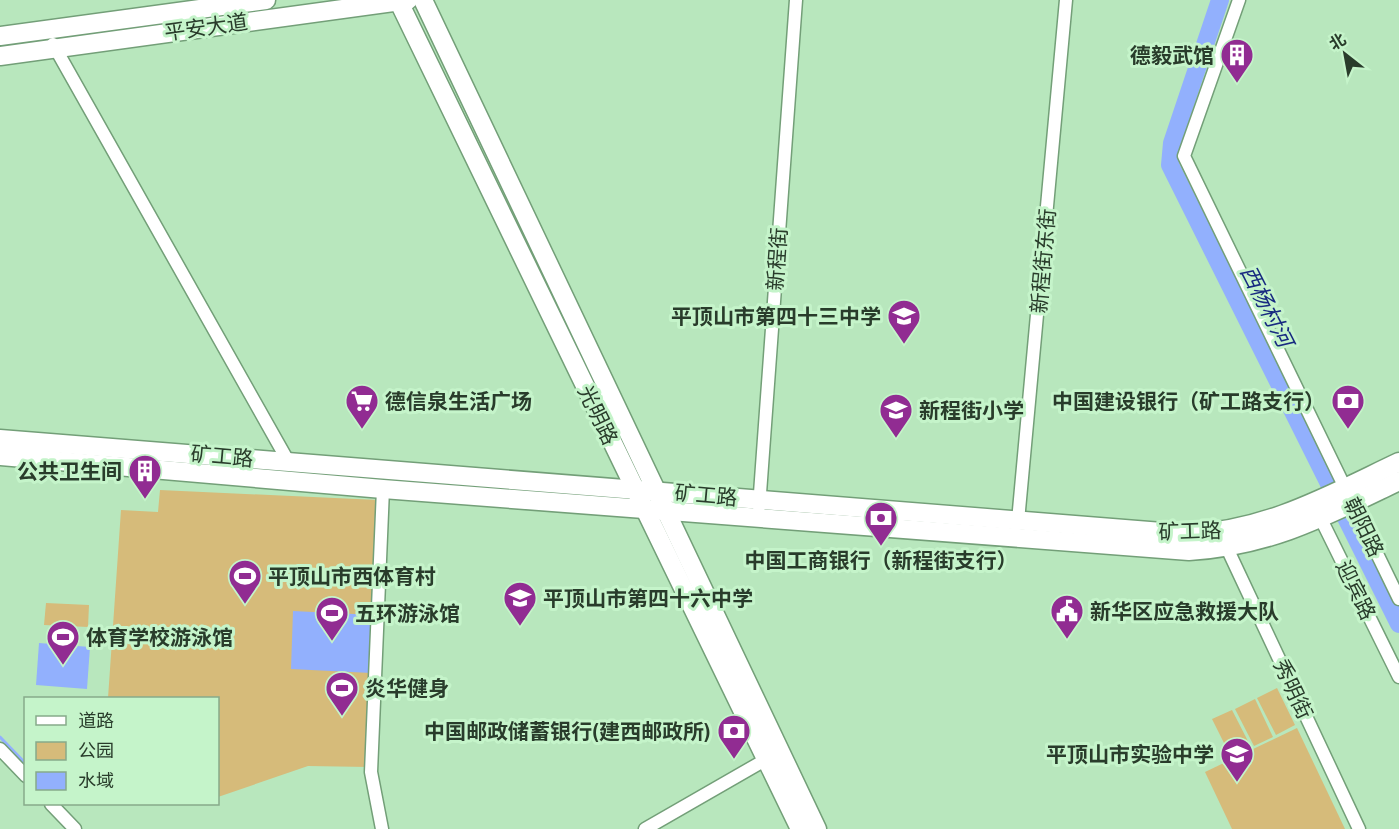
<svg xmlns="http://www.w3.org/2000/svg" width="1399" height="829" font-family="'Public Sans','Noto Sans SC',sans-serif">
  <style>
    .green { fill: #d6bb7a }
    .water { fill: #92b0fd }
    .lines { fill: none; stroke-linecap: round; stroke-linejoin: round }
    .stream { stroke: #92b0fd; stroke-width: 3 }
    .river { stroke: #92b0fd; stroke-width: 18 }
    .street-casing { stroke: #739f78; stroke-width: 15 }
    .primary-casing { stroke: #739f78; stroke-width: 21 }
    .street { stroke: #fff; stroke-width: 12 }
    .primary { stroke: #fff; stroke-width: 18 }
    .labels { text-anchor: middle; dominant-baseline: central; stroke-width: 6; stroke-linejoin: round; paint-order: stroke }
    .street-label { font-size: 21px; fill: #293c2b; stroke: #c5f4ca }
    .poi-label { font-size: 21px; font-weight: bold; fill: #293c2b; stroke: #c5f4ca; text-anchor: start }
    .water-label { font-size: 22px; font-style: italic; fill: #182a80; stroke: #c5f4ca }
  </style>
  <rect width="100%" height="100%" fill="#b8e7bd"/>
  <!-- green -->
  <g class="green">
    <path d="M 160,490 L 378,500 L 369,767 L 308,766 L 218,797 L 218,698 L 108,698 L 121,510 L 158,512 Z"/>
    <path d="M 46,603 L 89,605 L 88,627 L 44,625 Z"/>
    <path d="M 1277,688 L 1295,725 L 1276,735 L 1257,698 Z"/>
    <path d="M 1255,699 L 1273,737 L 1254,746 L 1235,709 Z"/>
    <path d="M 1232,710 L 1251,747 L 1231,757 L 1212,719 Z"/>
    <path d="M 1297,728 L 1345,829 L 1232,829 L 1205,772 Z"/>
  </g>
  <!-- water -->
  <g class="water">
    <path d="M 293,611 L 374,615 L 371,673 L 291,669 Z"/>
    <path d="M 39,643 L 90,647 L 87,689 L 36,685 Z"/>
  </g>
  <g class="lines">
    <!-- stream -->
    <path class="stream" d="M 0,737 L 26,764"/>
    <!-- river -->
    <path class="river" d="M 1220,0 L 1172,143 L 1170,165 L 1399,624"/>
    <!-- street casing -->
    <g class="street-casing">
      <g id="street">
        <path d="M 1239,0 L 1184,156 L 1399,599"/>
        <path d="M 53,44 L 288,461"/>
        <path d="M 759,507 L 796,0"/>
        <path d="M 1317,511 L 1399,677"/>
        <path d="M 1018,521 L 1066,0"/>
        <path d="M 1227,548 L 1359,829"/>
        <path d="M 0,749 L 26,776"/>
        <path d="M 51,804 L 75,829"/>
        <path d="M 382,829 L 371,772 L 383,489"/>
        <path d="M 645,829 L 772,756"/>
      </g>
    </g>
    <!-- primary casing -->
    <g class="primary-casing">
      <g id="primary">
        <path d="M 398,0 L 800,829"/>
        <path d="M 423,0 L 817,829"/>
        <path d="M 0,36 L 266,0"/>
        <path d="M 0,56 L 408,0"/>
        <path d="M 0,439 L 1187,534 C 1266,531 1329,495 1399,462"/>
        <path d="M 0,456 L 383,489 L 1189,551 C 1271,546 1326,516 1399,481"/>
      </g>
    </g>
    <!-- street -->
    <use href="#street" class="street"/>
    <!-- primary -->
    <use href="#primary" class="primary"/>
  </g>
  <!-- icons -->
  <defs>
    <g id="building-pin" transform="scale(1.725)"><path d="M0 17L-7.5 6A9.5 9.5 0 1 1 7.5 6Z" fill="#912c92" stroke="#c5f4ca"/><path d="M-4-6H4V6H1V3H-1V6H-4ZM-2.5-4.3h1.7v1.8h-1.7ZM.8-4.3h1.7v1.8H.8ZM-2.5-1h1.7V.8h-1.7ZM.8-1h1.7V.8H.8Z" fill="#fff"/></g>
    <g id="school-pin" transform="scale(1.725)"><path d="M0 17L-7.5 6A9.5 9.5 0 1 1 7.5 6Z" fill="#912c92" stroke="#c5f4ca"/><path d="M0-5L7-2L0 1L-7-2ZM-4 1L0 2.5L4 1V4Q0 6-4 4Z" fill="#fff"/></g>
    <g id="supermarket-pin" transform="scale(1.725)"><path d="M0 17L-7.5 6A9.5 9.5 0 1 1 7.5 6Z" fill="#912c92" stroke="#c5f4ca"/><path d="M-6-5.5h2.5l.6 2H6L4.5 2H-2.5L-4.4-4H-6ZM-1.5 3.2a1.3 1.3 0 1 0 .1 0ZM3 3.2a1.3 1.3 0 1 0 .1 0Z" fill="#fff"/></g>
    <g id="bank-pin" transform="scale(1.725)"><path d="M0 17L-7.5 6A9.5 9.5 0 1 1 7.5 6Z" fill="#912c92" stroke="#c5f4ca"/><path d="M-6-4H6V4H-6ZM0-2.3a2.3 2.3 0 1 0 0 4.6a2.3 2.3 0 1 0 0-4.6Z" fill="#fff"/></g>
    <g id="stadium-pin" transform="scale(1.725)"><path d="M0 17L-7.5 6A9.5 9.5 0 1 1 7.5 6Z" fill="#912c92" stroke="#c5f4ca"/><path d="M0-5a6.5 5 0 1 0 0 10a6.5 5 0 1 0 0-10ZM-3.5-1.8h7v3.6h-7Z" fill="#fff"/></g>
    <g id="civic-pin" transform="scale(1.725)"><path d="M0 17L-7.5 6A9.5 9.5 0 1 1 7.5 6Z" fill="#912c92" stroke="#c5f4ca"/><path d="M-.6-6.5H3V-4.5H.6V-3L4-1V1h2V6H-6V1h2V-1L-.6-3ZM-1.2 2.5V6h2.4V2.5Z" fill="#fff"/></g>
  </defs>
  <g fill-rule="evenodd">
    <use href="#building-pin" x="1237" y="55"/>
    <use href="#school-pin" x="904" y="316"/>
    <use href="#supermarket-pin" x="362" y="401"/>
    <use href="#bank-pin" x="1348" y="401"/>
    <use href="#school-pin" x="896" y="410"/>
    <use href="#building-pin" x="145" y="471"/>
    <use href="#bank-pin" x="881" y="518"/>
    <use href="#stadium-pin" x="245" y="576"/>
    <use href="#school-pin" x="520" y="598"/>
    <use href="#civic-pin" x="1067" y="611"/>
    <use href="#stadium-pin" x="332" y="613"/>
    <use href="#stadium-pin" x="63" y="637"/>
    <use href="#stadium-pin" x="342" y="688"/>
    <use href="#bank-pin" x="734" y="731"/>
    <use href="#school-pin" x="1237" y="754"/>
  </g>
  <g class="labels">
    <!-- street labels -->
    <g class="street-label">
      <text transform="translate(206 27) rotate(-8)">平安大道</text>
      <text transform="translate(777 259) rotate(-86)">新程街</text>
      <text transform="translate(1043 261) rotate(-85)">新程街东街</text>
      <text transform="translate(598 415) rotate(64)">光明路</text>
      <text transform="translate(222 456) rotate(5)">矿工路</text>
      <text transform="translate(706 495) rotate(5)">矿工路</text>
      <text transform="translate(1364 527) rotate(64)">朝阳路</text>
      <text transform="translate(1190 531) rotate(-2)">矿工路</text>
      <text transform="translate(1356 590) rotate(64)">迎宾路</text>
      <text transform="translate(1293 689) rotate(65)">秀明街</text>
    </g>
    <!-- poi labels -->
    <g class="poi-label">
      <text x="1214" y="55" text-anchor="end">德毅武馆</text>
      <text x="881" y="316" text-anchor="end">平顶山市第四十三中学</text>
      <text x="385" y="401">德信泉生活广场</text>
      <text x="1325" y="401" text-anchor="end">中国建设银行（矿工路支行）</text>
      <text x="919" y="410">新程街小学</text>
      <text x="122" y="471" text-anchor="end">公共卫生间</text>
      <text x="881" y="560" text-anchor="middle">中国工商银行（新程街支行）</text>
      <text x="268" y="576">平顶山市西体育村</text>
      <text x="543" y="598">平顶山市第四十六中学</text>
      <text x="1090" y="611">新华区应急救援大队</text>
      <text x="355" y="613">五环游泳馆</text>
      <text x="86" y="637">体育学校游泳馆</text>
      <text x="365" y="688">炎华健身</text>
      <text x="711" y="731" text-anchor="end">中国邮政储蓄银行(建西邮政所)</text>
      <text x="1214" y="754" text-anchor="end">平顶山市实验中学</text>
    </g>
    <!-- water labels -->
    <g class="water-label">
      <text transform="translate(1267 306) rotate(63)">西杨村河</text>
    </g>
  </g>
  <!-- legend -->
  <rect x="24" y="697" width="195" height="108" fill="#c5f4ca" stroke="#87aa8a" stroke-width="1.5"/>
  <rect x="36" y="716" width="30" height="9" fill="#ffffff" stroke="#87aa8a" stroke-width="1.5"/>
  <text x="78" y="727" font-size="18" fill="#293c2b">道路</text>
  <rect x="36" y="742" width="30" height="18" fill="#d6bb7a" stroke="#87aa8a" stroke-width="1.5"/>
  <text x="78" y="757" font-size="18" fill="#293c2b">公园</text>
  <rect x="36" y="772" width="30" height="18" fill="#92b0fd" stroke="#87aa8a" stroke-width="1.5"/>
  <text x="78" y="787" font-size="18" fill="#293c2b">水域</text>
  <!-- north arrow -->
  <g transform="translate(1345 54) rotate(329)" stroke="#c5f4ca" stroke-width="4.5" paint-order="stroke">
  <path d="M0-4.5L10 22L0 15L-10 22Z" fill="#293c2b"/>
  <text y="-9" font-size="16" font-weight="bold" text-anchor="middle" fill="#293c2b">北</text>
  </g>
</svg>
